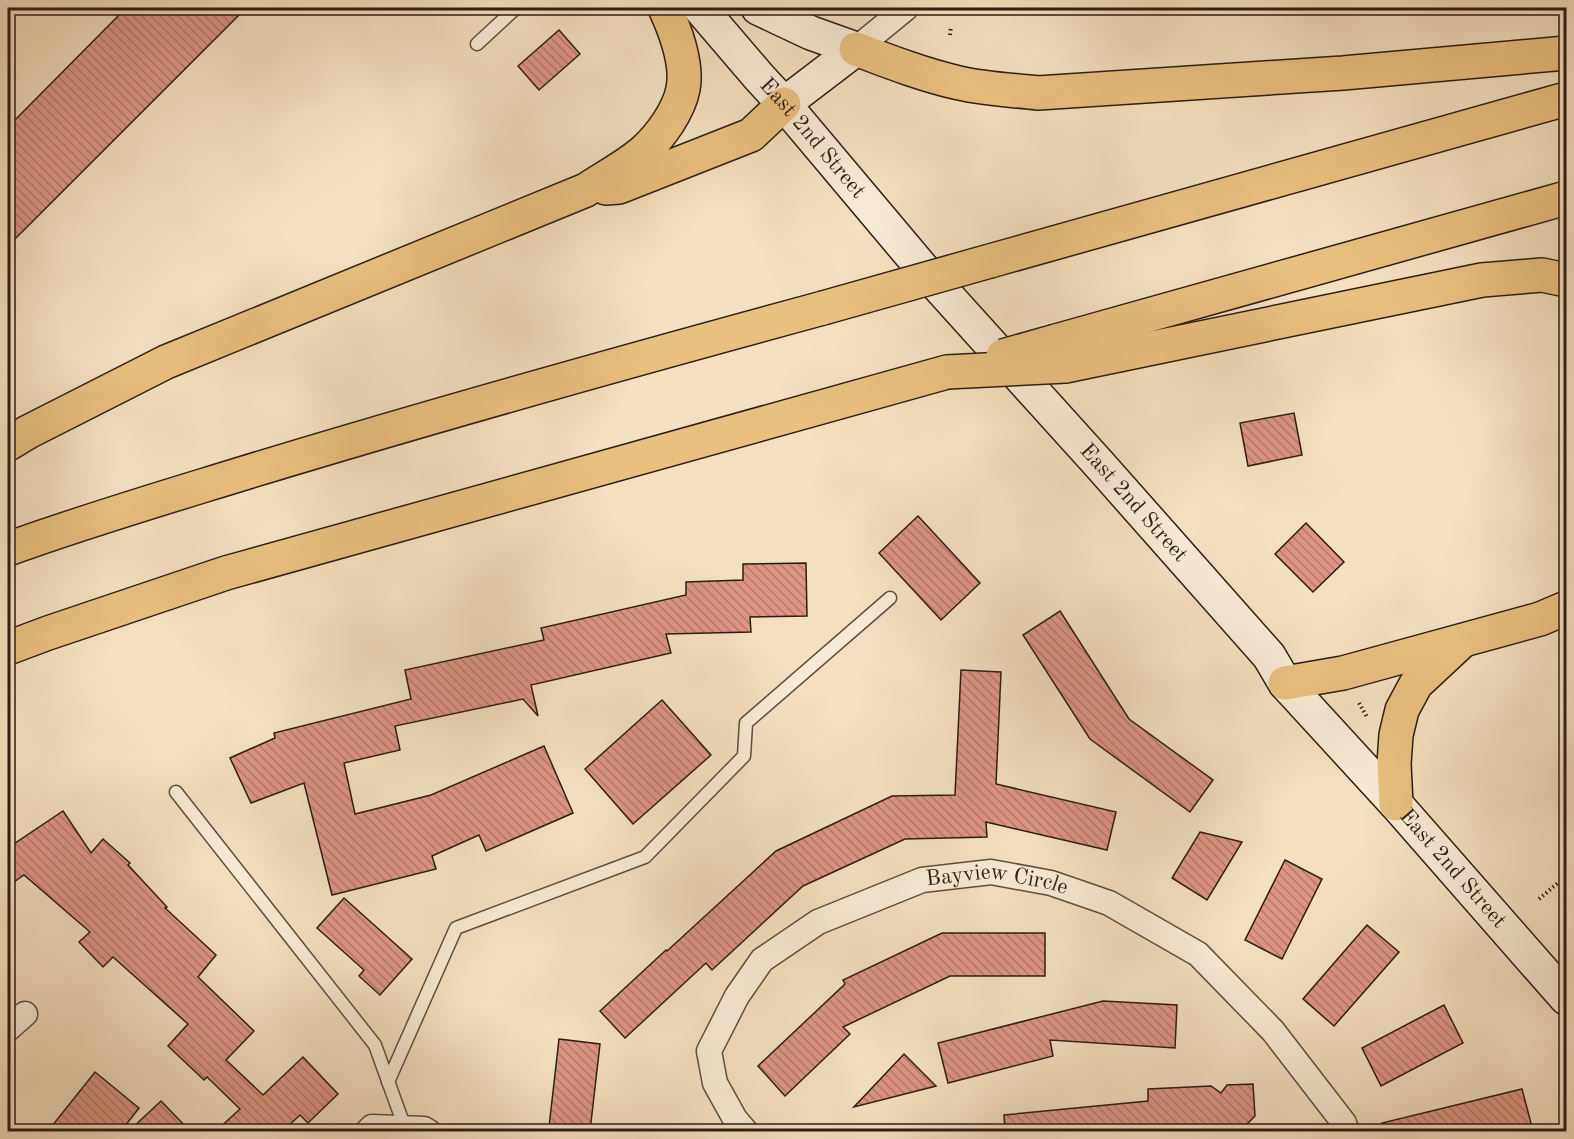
<svg xmlns="http://www.w3.org/2000/svg" width="1574" height="1139" font-family="'Old Standard TT',serif">
  <style>
    .building { fill: url(#building-back-hatch); stroke: #2b1d15; stroke-width: 1.5 }
    .lines { fill: none; stroke-linecap: round; stroke-linejoin: round }
    .service-casing { stroke: #5d4e40; stroke-width: 15 }
    .minor-casing { stroke: #5d4e40; stroke-width: 27 }
    .secondary-casing { stroke: #2b1d15; stroke-width: 36 }
    .motorway-casing { stroke: #2b1d15; stroke-width: 36 }
    .path { stroke: #2b1d15; stroke-width: 4; stroke-dasharray: 1.5 3; stroke-linecap: butt }
    .service { stroke: #f8ebd6; stroke-width: 12 }
    .minor { stroke: #f8ebd6; stroke-width: 24 }
    .secondary { stroke: #f8ebd6; stroke-width: 33 }
    .motorway { stroke: #eac080; stroke-width: 33 }
    .motorway-bridge-casing { stroke: #2b1d15; stroke-width: 36; stroke-linecap: butt }
    .motorway-bridge { stroke: #eac080; stroke-width: 33 }
    .labels { text-anchor: middle; dominant-baseline: central; stroke-width: 4.5; stroke-linejoin: round; paint-order: stroke }
    .street-label { font-size: 22px; fill: #2b1d15; stroke: #f8ebd6 }
  </style>
  <defs>
    <pattern id="building-back-hatch" width="6" height="6" patternUnits="userSpaceOnUse" patternTransform="scale(1.5)"><rect width="6" height="6" fill="#de9585"/><path d="M-1 5l2 2M0 0l6 6M5-1l2 2" fill="none" stroke="#b4796c"/></pattern>
  </defs>
  <rect width="100%" height="100%" fill="#f4e0c0"/>
  <filter id="stains"><feTurbulence type="fractalNoise" baseFrequency=".00333" numOctaves="4"/><feColorMatrix values="0 0 0 0 .2 0 0 0 0 .09 0 0 0 0 .02 0 0 0 .5 -.17"/></filter>
  <radialGradient id="worn" r=".72"><stop offset=".6" stop-color="#630" stop-opacity="0"/><stop offset="1" stop-color="#630" stop-opacity=".3"/></radialGradient>
  <!-- building -->
  <g class="building">
    <path d="M 126,8 L 246,8 L 8,246 L 8,127 Z"/>
    <path d="M 559,30 L 580,54 L 539,90 L 518,66 Z"/>
    <path d="M 1294,413 L 1302,455 L 1248,466 L 1240,423 Z"/>
    <path d="M 918,516 L 980,583 L 941,620 L 879,553 Z"/>
    <path d="M 1306,523 L 1344,562 L 1313,592 L 1275,554 Z"/>
    <path d="M 806,563 L 807,616 L 750,617 L 751,632 L 666,634 L 671,653 L 531,685 L 538,716 L 523,699 L 395,726 L 400,750 L 344,763 L 355,814 L 431,795 L 544,746 L 573,813 L 486,851 L 479,835 L 432,856 L 436,869 L 332,895 L 304,783 L 251,803 L 230,758 L 275,738 L 274,733 L 411,699 L 405,670 L 544,640 L 541,628 L 686,595 L 686,582 L 743,580 L 743,564 Z"/>
    <path d="M 1060,611 L 1129,719 L 1213,780 L 1190,812 L 1090,739 L 1023,635 Z"/>
    <path d="M 961,670 L 1001,672 L 996,784 L 1116,812 L 1107,850 L 986,822 L 987,837 L 905,839 L 803,886 L 712,970 L 706,963 L 625,1038 L 600,1011 L 666,950 L 667,951 L 776,851 L 892,796 L 955,795 Z"/>
    <path d="M 662,700 L 711,755 L 633,824 L 585,769 Z"/>
    <path d="M 63,811 L 91,853 L 103,839 L 130,863 L 128,865 L 167,907 L 165,908 L 216,955 L 198,977 L 254,1031 L 226,1060 L 263,1095 L 303,1057 L 338,1094 L 308,1123 L 300,1115 L 283,1131 L 216,1131 L 240,1109 L 207,1077 L 204,1080 L 168,1046 L 188,1024 L 113,957 L 103,967 L 79,942 L 90,932 L 24,875 L 8,886 L 8,848 Z"/>
    <path d="M 1200,832 L 1242,842 L 1207,900 L 1172,878 Z"/>
    <path d="M 1285,860 L 1322,879 L 1282,959 L 1245,940 Z"/>
    <path d="M 344,898 L 412,959 L 380,995 L 359,976 L 364,970 L 317,928 Z"/>
    <path d="M 1367,925 L 1399,952 L 1334,1026 L 1303,999 Z"/>
    <path d="M 942,933 L 1045,933 L 1045,976 L 950,976 L 843,1027 L 850,1034 L 785,1096 L 758,1066 L 845,984 L 843,980 Z"/>
    <path d="M 1103,1001 L 1177,1005 L 1175,1048 L 1050,1040 L 1053,1056 L 948,1083 L 938,1043 Z"/>
    <path d="M 1444,1005 L 1463,1043 L 1381,1086 L 1362,1048 Z"/>
    <path d="M 559,1039 L 600,1044 L 590,1131 L 549,1127 Z"/>
    <path d="M 904,1054 L 936,1086 L 854,1107 Z"/>
    <path d="M 95,1072 L 139,1108 L 121,1131 L 48,1131 Z"/>
    <path d="M 1253,1084 L 1255,1116 L 1245,1126 L 1140,1131 L 1005,1131 L 1004,1115 L 1148,1101 L 1148,1089 L 1211,1086 L 1221,1093 L 1227,1085 Z"/>
    <path d="M 1522,1089 L 1533,1131 L 1383,1131 L 1382,1123 Z"/>
    <path d="M 161,1101 L 190,1131 L 129,1131 Z"/>
  </g>
  <g class="lines">
    <!-- service casing -->
    <g class="service-casing">
      <g id="service">
        <path d="M 477,44 L 516,8"/>
        <path d="M 176,792 L 375,1045 L 405,1128"/>
        <path d="M 388,1082 L 456,928 L 645,857 L 744,756 L 746,723 L 890,598"/>
      </g>
    </g>
    <!-- minor casing -->
    <g class="minor-casing">
      <g id="minor">
        <path d="M 856,49 L 906,8"/>
        <path d="M 8,1029 L 25,1014"/>
        <path d="M 367,1132 L 372,1127 L 424,1129 L 429,1132"/>
        <path id="s1" d="M 746,1132 L 735,1119 L 715,1083 L 709,1051 L 737,996 L 762,960 L 818,922 L 922,880 L 991,872 L 1051,883 L 1109,903 L 1198,954 L 1273,1031 L 1344,1123 L 1347,1132"/>
      </g>
    </g>
    <!-- secondary casing -->
    <g class="secondary-casing">
      <g id="secondary">
        <path id="s2" d="M 700,8 L 759,77 L 784,104 L 922,268 L 1099,464 L 1269,656 L 1285,683 L 1396,804 L 1566,998"/>
        <path d="M 758,8 L 811,33 L 856,49"/>
        <path d="M 784,104 L 856,49"/>
      </g>
    </g>
    <!-- motorway casing -->
    <g class="motorway-casing">
      <g id="motorway">
        <path d="M 856,49 C 890,62 924,75 959,83 C 985,89 1012,90 1038,93 L 1343,73 L 1566,53"/>
        <path d="M 606,188 L 619,187 L 751,135 L 784,104"/>
        <path d="M 990,261 L 1566,99"/>
        <path d="M 1056,341 L 1566,198"/>
        <path d="M 1065,366 L 1482,280 L 1542,275 L 1566,280"/>
        <path d="M 8,444 L 28,432 L 166,362 L 586,190 C 605,177 627,166 644,151 C 661,136 679,110 683,89 C 688,64 675,30 665,8"/>
        <path d="M 8,549 C 85,521 163,498 241,474 C 434,415 628,361 823,308"/>
        <path d="M 8,648 L 48,633 L 226,573 L 947,372"/>
        <path d="M 1285,683 L 1343,673 L 1540,619 L 1566,608"/>
        <path d="M 1396,804 L 1394,764 L 1396,735 L 1402,710 L 1416,684 L 1460,643"/>
      </g>
    </g>
    <!-- path -->
    <g class="path">
      <path d="M 950,35 L 951,26"/>
      <path d="M 1359,703 L 1367,717"/>
      <path d="M 1539,899 L 1566,876"/>
    </g>
    <!-- service -->
    <use href="#service" class="service"/>
    <!-- minor -->
    <use href="#minor" class="minor"/>
    <!-- secondary -->
    <use href="#secondary" class="secondary"/>
    <!-- motorway -->
    <use href="#motorway" class="motorway"/>
    <!-- motorway-bridge casing -->
    <g class="motorway-bridge-casing">
      <g id="motorway-bridge">
        <path d="M 823,308 L 990,261"/>
        <path d="M 1003,356 L 1056,341"/>
        <path d="M 947,372 L 1065,366"/>
      </g>
    </g>
    <!-- motorway-bridge -->
    <use href="#motorway-bridge" class="motorway-bridge"/>
  </g>
  <g class="labels">
    <!-- street labels -->
    <g class="street-label">
      <text stroke="none"><textPath href="#s2" startOffset="172">East 2nd Street</textPath></text>
      <text stroke="none"><textPath href="#s2" startOffset="658">East 2nd Street</textPath></text>
      <text stroke="none"><textPath href="#s2" startOffset="1144">East 2nd Street</textPath></text>
      <text stroke="none"><textPath href="#s1" startOffset="452">Bayview Circle</textPath></text>
    </g>
  </g>
  <!-- margin -->
  <rect width="1574" height="1139" fill="none" stroke="#f4e0c0" stroke-width="30"/>
  <rect x="9" y="9" width="1556" height="1121" fill="none" stroke="#2b1d15" stroke-width="3"/>
  <rect x="15" y="15" width="1544" height="1109" fill="none" stroke="#2b1d15" stroke-width="1.5"/>
  <rect width="100%" height="100%" filter="url(#stains)"/>
  <rect width="100%" height="100%" fill="url(#worn)"/>
</svg>
